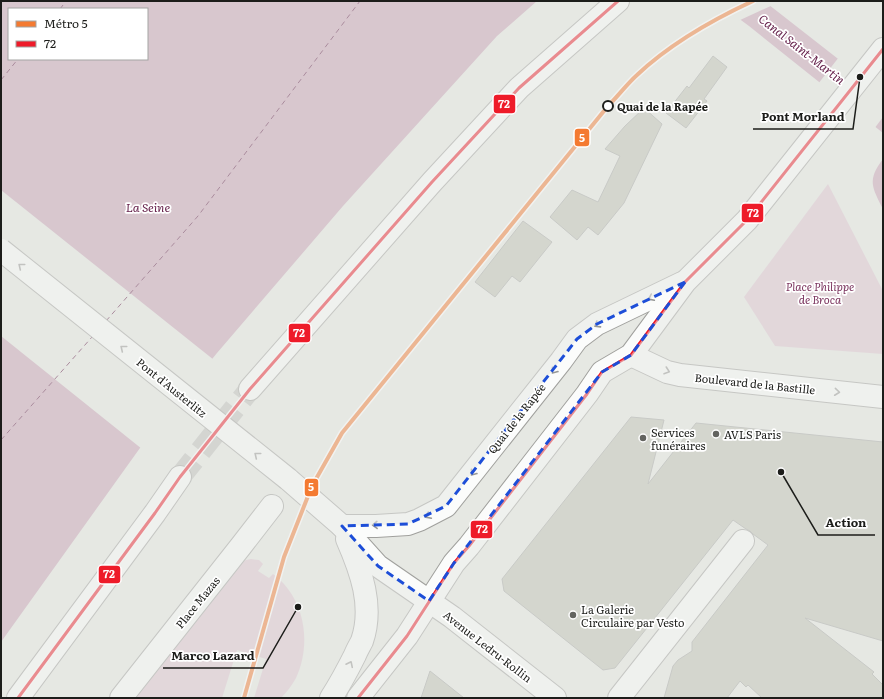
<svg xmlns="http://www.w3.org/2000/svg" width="884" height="699" font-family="Literata,serif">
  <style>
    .green { fill: #ddc4cf }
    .water { fill: #c7a0b4; fill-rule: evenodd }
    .pier { fill: #e6e8e3 }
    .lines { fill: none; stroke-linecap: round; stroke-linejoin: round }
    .ferry { stroke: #621c47; stroke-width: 1; stroke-dasharray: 5 4; stroke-linecap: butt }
    .building { fill: #bfc2b4; stroke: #a5a6a3 }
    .major-tunnel { stroke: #bebfbb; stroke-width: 22; stroke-dasharray: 22 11; stroke-linecap: butt }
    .minor-casing { stroke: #a0a09d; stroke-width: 24 }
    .major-casing { stroke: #a0a09d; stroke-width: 24 }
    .minor { stroke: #fbfcfb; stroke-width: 22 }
    .major { stroke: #fbfcfb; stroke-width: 22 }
    .major-bridge-casing { stroke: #a0a09d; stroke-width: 24; stroke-linecap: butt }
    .major-bridge { stroke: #fbfcfb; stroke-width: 22 }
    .bus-1-casing { stroke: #fff; stroke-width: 6 }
    .bus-1 { stroke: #ee1b29; stroke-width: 3 }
    .metro-1-casing { stroke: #fff; stroke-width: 7 }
    .metro-1 { stroke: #f47a31; stroke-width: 4 }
    .oneway { stroke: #979896 }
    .marked { fill: none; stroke: #1d4ed8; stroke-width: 3; stroke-dasharray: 8 5; stroke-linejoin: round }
    .stop-dot { fill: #fff; stroke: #1c1d1a; stroke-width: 2 }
    .poi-dot { fill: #636460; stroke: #fff; stroke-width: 1.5 }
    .labels { text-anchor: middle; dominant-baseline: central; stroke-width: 3.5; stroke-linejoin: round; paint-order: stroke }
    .stop-label { font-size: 11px; font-weight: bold; fill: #1c1d1a; stroke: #fff; text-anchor: start }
    .park-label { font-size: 11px; font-style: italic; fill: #7b345e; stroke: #fff }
    .street-label { font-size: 11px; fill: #1c1d1a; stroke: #fff }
    .poi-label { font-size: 11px; fill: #1c1d1a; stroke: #fff; text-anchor: start }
    .water-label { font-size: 12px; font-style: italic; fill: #621c47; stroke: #fff }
    .leader { fill: none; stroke: #1c1d1a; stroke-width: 1.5 }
    .callout-dot { fill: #1c1d1a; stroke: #fff; stroke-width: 1.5 }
    .callout-label { font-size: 12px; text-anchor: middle; font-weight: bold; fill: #1c1d1a; stroke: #fff; stroke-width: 3.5; stroke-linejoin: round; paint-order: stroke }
    .line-badge { stroke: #fff; stroke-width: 1.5 }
    .badge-label { font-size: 11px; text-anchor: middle; font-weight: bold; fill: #fff }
  </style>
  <rect width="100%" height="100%" fill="#e6e8e3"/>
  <!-- green -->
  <g class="green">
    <path d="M 828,184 L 883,291 L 883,354 L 775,346 L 744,297 Z"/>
    <path d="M 251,559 L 259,560 L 263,564 L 258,571 L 269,578 L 273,574 C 278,578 284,583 288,589 C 307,614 309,650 296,678 C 292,685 287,692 281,698 L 254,698 L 266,659 L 237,650 L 222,698 L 135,698 L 241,563 L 246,560 Z"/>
  </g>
  <!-- water -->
  <g class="water">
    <path d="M 1,1 L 537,1 L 497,36 L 343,206 L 217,353 L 145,441 L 1,642 ZM 9,9 L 147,9 L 147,59 L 9,59 Z"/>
    <path d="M 715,1 L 764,1 L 883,94 L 883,133 L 749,26 Z"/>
    <path d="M 883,159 L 883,209 C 872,187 867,180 883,159 Z"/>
  </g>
  <!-- pier -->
  <g class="pier">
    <path d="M 713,1 L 768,1 L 773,5 L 738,21 L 713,3 Z"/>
    <path d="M 839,57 L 883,92 L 883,117 L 874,129 L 818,84 Z"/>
    <path d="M 1,190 L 214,360 L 142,449 L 1,336 Z"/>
  </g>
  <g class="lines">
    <!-- ferry -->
    <g class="ferry">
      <path d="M 60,9 L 66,1"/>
      <path d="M 1,80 L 18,59"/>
      <path d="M 106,321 L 198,216 L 360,1"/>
      <path d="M 1,440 L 92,337"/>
    </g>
  </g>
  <!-- building -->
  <g class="building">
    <path d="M 713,56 L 727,67 L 704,99 L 707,101 L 686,128 L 666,113 L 687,86 L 689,88 Z"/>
    <path d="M 644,108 L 662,124 L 624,203 L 598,235 L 588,227 L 577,240 L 550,217 L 572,190 L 598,202 L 620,156 L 605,149 L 625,126 Z"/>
    <path d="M 523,221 L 552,242 L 520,282 L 512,276 L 495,297 L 475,282 Z"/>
    <path d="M 631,417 L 664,420 L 648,484 L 696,423 L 883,442 L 883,641 L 805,618 L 874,672 L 872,674 L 883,685 L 883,698 L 762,698 L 748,685 L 746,687 L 740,681 L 727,698 L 664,698 L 673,666 L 678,660 L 692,651 L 692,642 L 768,545 L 753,534 L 750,531 L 746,529 L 733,520 L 615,668 L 603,670 L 504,591 L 502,579 Z"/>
    <path d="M 430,671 L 464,698 L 421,698 Z"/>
  </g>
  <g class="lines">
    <!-- major-tunnel -->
    <path class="major-tunnel" d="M 180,477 L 250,389"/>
    <!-- minor casing -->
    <g class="minor-casing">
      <g id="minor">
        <path d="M 121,698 L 241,546 L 272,506"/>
        <path d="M 619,698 L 743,541"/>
      </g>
    </g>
    <!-- major casing -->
    <g class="major-casing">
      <g id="major">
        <path d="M 631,355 L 667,372 L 680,375 L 883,397"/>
        <path d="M 250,389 L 432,182 L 519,88 L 618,1"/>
        <path d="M 288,479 L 342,526 L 378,566 L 452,617 L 555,698"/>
        <path d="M 342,526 L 376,526 L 408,524 L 419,520 L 446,506 L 561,361 L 577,339 L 597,324 L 682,283"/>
        <path d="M 18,698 L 155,513 L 180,477"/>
        <path d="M 331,698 C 340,684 348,669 355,655 C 357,650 360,645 362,641 C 374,606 361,571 347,539"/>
        <path d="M 358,698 L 407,636 L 454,563 L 469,546 L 587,394 L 602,372 L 631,355 L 685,282 L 747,220 L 883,49"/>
      </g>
    </g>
    <!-- minor -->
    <use href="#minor" class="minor"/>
    <!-- major -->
    <use href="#major" class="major"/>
    <!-- major-bridge casing -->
    <g class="major-bridge-casing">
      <path id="major-bridge" d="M 1,250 L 288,479"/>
    </g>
    <!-- major-bridge -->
    <use href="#major-bridge" class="major-bridge"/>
    <!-- bus-1 casing -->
    <g class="bus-1-casing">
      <g id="bus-1">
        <path d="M 18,698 L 155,513 L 180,477 L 250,389 L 432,182 L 519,88 L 618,1"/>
        <path d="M 358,698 L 407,636 L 454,563 L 469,546 L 587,394 L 602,372 L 631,355 L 685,282 L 747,220 L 883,49"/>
      </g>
    </g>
    <!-- bus-1 -->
    <use href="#bus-1" class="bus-1"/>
    <!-- metro-1 casing -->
    <g class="metro-1-casing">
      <path id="metro-1" d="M 244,698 L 284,557 L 312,486 L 342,433 L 608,106 C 618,96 627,84 637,75 C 671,43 712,20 753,1"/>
    </g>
    <!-- metro-1 -->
    <use href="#metro-1" class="metro-1"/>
  </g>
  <!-- one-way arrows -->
  <defs><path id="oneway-chevron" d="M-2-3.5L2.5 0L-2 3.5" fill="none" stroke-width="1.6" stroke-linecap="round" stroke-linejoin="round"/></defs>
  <g class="oneway">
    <use href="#oneway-chevron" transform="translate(21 266) rotate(-141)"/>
    <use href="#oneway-chevron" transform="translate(651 298) rotate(154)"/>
    <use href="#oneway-chevron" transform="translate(597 325) rotate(148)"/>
    <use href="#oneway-chevron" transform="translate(123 348) rotate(-141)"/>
    <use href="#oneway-chevron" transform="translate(554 371) rotate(128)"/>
    <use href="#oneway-chevron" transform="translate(667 371) rotate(19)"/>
    <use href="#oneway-chevron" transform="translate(837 392) rotate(6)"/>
    <use href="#oneway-chevron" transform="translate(257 455) rotate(-141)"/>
    <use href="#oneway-chevron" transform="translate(473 473) rotate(128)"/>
    <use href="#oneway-chevron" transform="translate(428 516) rotate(153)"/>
    <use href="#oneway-chevron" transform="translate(375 525) rotate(178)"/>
    <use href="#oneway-chevron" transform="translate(350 664) rotate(-64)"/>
  </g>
  <!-- marked area -->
  <path d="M0 0H884V699H0ZM 685,282 L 631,355 L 602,372 L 454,563 L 429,601 L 378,566 L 342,526 L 408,524 L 446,506 L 577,339 L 597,324 Z" fill="#e6e8e3" fill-opacity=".55" fill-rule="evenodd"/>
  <path class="marked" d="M 685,282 L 631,355 L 602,372 L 454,563 L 429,601 L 378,566 L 342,526 L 408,524 L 446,506 L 577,339 L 597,324 Z"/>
  <!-- markers -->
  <circle class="stop-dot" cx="608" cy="106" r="5"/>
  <g class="poi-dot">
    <circle cx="716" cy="434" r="4"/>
    <circle cx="643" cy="438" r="4"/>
    <circle cx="573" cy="615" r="4"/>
  </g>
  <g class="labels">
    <!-- stop labels -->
    <g class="stop-label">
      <text x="617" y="106">Quai de la Rapée</text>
    </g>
    <!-- park labels -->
    <g class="park-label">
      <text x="820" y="286">Place Philippe<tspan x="820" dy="13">de Broca</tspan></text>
    </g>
    <!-- street labels -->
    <g class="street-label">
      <text transform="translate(755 383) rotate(6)">Boulevard de la Bastille</text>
      <text transform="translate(172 387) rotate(39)">Pont d'Austerlitz</text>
      <text transform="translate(516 418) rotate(-52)">Quai de la Rapée</text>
      <text transform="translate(197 602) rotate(-51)">Place Mazas</text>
      <text transform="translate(488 646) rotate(38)">Avenue Ledru-Rollin</text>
    </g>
    <!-- poi labels -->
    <g class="poi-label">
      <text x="651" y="432">Services<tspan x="651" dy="13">funéraires</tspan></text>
      <text x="724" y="434">AVLS Paris</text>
      <text x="581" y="609">La Galerie<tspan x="581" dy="13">Circulaire par Vesto</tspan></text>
    </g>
    <!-- water labels -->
    <g class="water-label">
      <text transform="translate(802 49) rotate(38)">Canal Saint-Martin</text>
      <text x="148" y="207">La Seine</text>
    </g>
  </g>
  <!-- callouts -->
  <path class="leader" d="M860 77L853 129H753M781 472L818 535H875M298 607L263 668H163"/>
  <g class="callout-dot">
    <circle cx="860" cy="77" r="4"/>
    <circle cx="781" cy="472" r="4"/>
    <circle cx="298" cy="607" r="4"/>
  </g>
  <g class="callout-label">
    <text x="803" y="121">Pont Morland</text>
    <text x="846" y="527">Action</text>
    <text x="213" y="660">Marco Lazard</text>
  </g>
  <g class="line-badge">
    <rect x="493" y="94" width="23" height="20" rx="4" fill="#ee1b29"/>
    <rect x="574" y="128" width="16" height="19" rx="4" fill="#f47a31"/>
    <rect x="741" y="203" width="23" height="20" rx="4" fill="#ee1b29"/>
    <rect x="288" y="323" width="23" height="20" rx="4" fill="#ee1b29"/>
    <rect x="304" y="478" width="15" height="19" rx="4" fill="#f47a31"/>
    <rect x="470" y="520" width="23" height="19" rx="4" fill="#ee1b29"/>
    <rect x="98" y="565" width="23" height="19" rx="4" fill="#ee1b29"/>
  </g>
  <g class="badge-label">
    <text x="504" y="108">72</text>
    <text x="582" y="142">5</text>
    <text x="753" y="217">72</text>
    <text x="299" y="337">72</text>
    <text x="311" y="491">5</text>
    <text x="482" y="533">72</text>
    <text x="109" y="578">72</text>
  </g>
  <!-- border -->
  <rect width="884" height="699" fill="none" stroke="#1c1d1a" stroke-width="4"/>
  <!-- legend -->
  <rect x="8" y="8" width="140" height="52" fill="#ffffff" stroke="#a4a5a3"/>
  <rect x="16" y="21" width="20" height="6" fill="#f47a31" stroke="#a4a5a3"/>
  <text x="44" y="28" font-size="12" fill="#1c1d1a">Métro 5</text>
  <rect x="16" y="41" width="20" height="6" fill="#ee1b29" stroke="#a4a5a3"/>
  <text x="44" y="48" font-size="12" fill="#1c1d1a">72</text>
</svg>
